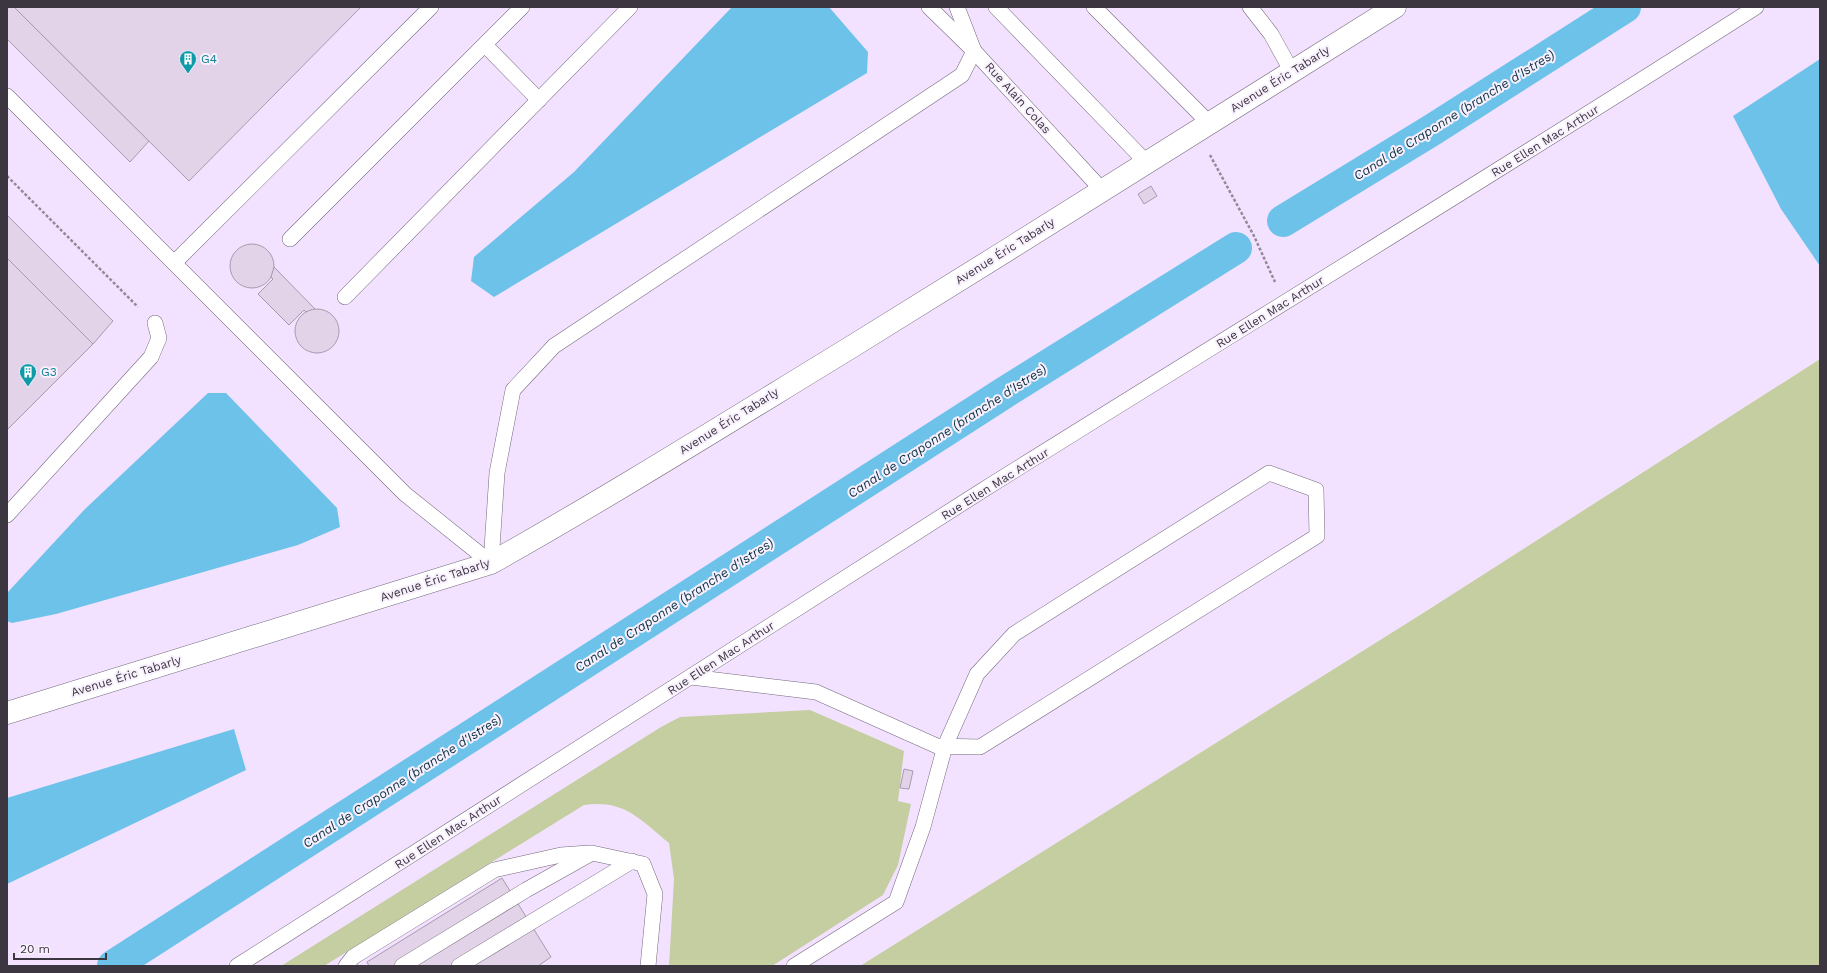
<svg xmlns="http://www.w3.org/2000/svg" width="1827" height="973" font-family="'Work Sans',sans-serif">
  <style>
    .built { fill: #f3e2ff }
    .green { fill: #c5cea1 }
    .water { fill: #6dc2ea }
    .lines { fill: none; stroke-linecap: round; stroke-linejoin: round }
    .canal { stroke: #6dc2ea; stroke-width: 32 }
    .building { fill: #e2d3e9; stroke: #a89aae }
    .service-casing { stroke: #74697c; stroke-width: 16 }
    .minor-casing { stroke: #74697c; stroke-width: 23 }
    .path { stroke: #928b97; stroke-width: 2.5; stroke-dasharray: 3 2; stroke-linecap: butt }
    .service { stroke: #fff; stroke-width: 15 }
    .minor { stroke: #fff; stroke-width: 22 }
    .labels { text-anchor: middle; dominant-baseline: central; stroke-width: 4; stroke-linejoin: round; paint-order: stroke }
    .culture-label { font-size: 12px; fill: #0d838f; stroke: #f9f0fe; text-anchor: start }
    .street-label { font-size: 12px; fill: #3b363f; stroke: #f9f0fe }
    .water-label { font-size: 13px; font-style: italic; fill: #093141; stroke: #f9f0fe }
  </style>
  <rect width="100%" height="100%" fill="#f9f0fe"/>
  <!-- built -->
  <path class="built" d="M 7,7 L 1820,7 L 1820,359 L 1420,615 L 860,966 L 7,966 Z"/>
  <!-- green -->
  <g class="green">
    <path d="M 1820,359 L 1820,966 L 860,966 L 1420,615 Z"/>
    <path d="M 810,710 L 904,751 L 898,801 L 911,804 L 898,865 L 883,895 L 772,966 L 669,966 L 674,879 L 669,843 C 640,819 624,799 584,805 L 324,966 L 281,966 L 661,727 L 680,717 Z"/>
  </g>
  <!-- water -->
  <g class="water">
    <path d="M 732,7 L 829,7 L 868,52 L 867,73 L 494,297 L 471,281 L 474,257 L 574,172 Z"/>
    <path d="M 1820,59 L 1820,266 L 1781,209 L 1733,116 Z"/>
    <path d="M 208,393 L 226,393 L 337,508 L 340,527 L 298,545 L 56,614 L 12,623 L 7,621 L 7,593 L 85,509 Z"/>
    <path d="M 234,729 L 246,770 L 7,884 L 7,798 Z"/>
  </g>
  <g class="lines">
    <!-- canal -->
    <g class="canal">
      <path d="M 1283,221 L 1432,130 L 1625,7"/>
      <path d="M 113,966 L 1007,391 L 1236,248"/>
    </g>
  </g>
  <!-- building -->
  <g class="building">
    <path d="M 7,7 L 14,7 L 149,141 L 130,162 L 7,39 Z"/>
    <path d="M 14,7 L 361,7 L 189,181 Z"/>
    <path d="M 1151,186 L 1157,196 L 1144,204 L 1138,194 Z"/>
    <path d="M 7,215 L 113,321 L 93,344 L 7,258 Z"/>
    <circle cx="252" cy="266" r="22"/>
    <path d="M 7,258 L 93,344 L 7,430 Z"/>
    <path d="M 274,267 L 316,310 L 306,312 L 304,310 L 289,325 L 258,294 L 273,279 L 271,277 Z"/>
    <circle cx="317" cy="331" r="22"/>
    <path d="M 904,769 L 913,771 L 909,789 L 900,788 Z"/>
    <path d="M 502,878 L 551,957 L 538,966 L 369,966 L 367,962 Z"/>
  </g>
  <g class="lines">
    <!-- service casing -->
    <g class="service-casing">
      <g id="service">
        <path d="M 929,7 L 974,51 L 1103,191"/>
        <path d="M 996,7 L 1147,163"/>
        <path d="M 1094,7 L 1209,123"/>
        <path d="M 1250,7 L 1271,34 L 1292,72"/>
        <path d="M 485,45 L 539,100"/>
        <path d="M 7,96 L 405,494 L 491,563"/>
        <path d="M 290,239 L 522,7"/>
        <path d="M 174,263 L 431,7"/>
        <path d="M 345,297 L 630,7"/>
        <path d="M 7,515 L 151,357 L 159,338 L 155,323"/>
        <path d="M 491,563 L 497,473 L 513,390 L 554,346 L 962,75 L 974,51 L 957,7"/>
        <path d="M 691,677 L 816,692 L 937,746 L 980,747 L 1317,536 L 1316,490 L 1269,473 L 1014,634 L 977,674 L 945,746 L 923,827 L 896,902 L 794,966"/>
        <path d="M 237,966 C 486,809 733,648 983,490 C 1240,329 1500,171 1756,7"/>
        <path d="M 346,966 L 353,957 L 494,870 L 561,855 L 589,853"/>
        <path d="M 402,966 L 526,890 L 592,853 L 643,864 L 655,894 L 648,966"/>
        <path d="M 459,966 L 632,861"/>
      </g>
    </g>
    <!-- minor casing -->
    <g class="minor-casing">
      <path id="minor" d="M 7,713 L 491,563 C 612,495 730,421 848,349 C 1031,236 1213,121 1395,7"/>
    </g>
    <!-- path -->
    <g class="path">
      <path d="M 1210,155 L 1254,236 L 1275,282"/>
      <path d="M 7,176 L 138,307"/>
    </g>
    <!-- service -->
    <use href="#service" class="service"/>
    <!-- minor -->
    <use href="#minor" class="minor"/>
  </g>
  <!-- icons -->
  <defs>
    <g id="building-pin" transform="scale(0.9)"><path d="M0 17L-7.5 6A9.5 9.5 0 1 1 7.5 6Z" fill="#0f9aa8" stroke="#f9f0fe"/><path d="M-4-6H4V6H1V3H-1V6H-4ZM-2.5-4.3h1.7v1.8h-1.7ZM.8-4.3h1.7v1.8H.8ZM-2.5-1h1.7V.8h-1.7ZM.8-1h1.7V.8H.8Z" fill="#fff"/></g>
  </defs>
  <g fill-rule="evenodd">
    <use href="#building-pin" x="188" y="59"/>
    <use href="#building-pin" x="28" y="372"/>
  </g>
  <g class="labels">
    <!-- culture labels -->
    <g class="culture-label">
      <text x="201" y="59">G4</text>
      <text x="41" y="372">G3</text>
    </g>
    <!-- street labels -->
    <g class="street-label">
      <text transform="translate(1280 79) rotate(-32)">Avenue Éric Tabarly</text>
      <text transform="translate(1018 98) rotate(48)">Rue Alain Colas</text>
      <text transform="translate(1545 141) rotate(-32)">Rue Ellen Mac Arthur</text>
      <text transform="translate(1005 251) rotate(-32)">Avenue Éric Tabarly</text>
      <text transform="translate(1270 312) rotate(-32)">Rue Ellen Mac Arthur</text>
      <text transform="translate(729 421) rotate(-32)">Avenue Éric Tabarly</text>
      <text transform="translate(995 484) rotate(-32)">Rue Ellen Mac Arthur</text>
      <text transform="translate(435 580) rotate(-18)">Avenue Éric Tabarly</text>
      <text transform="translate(721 658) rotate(-33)">Rue Ellen Mac Arthur</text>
      <text transform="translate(126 676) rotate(-17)">Avenue Éric Tabarly</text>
      <text transform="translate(448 832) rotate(-33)">Rue Ellen Mac Arthur</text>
    </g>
    <!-- water labels -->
    <g class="water-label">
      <text transform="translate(1454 115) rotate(-32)">Canal de Craponne (branche d'Istres)</text>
      <text transform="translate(947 431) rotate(-33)">Canal de Craponne (branche d'Istres)</text>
      <text transform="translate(674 605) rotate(-33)">Canal de Craponne (branche d'Istres)</text>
      <text transform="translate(402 781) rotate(-33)">Canal de Craponne (branche d'Istres)</text>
    </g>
  </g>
  <!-- border -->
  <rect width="1827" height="973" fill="none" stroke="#3b363f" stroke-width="16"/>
  <!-- scale -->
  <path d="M14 953v6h92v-6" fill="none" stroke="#3b363f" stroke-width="2"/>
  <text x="20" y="953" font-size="12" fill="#3b363f" stroke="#f9f0fe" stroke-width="3" paint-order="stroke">20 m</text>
</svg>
